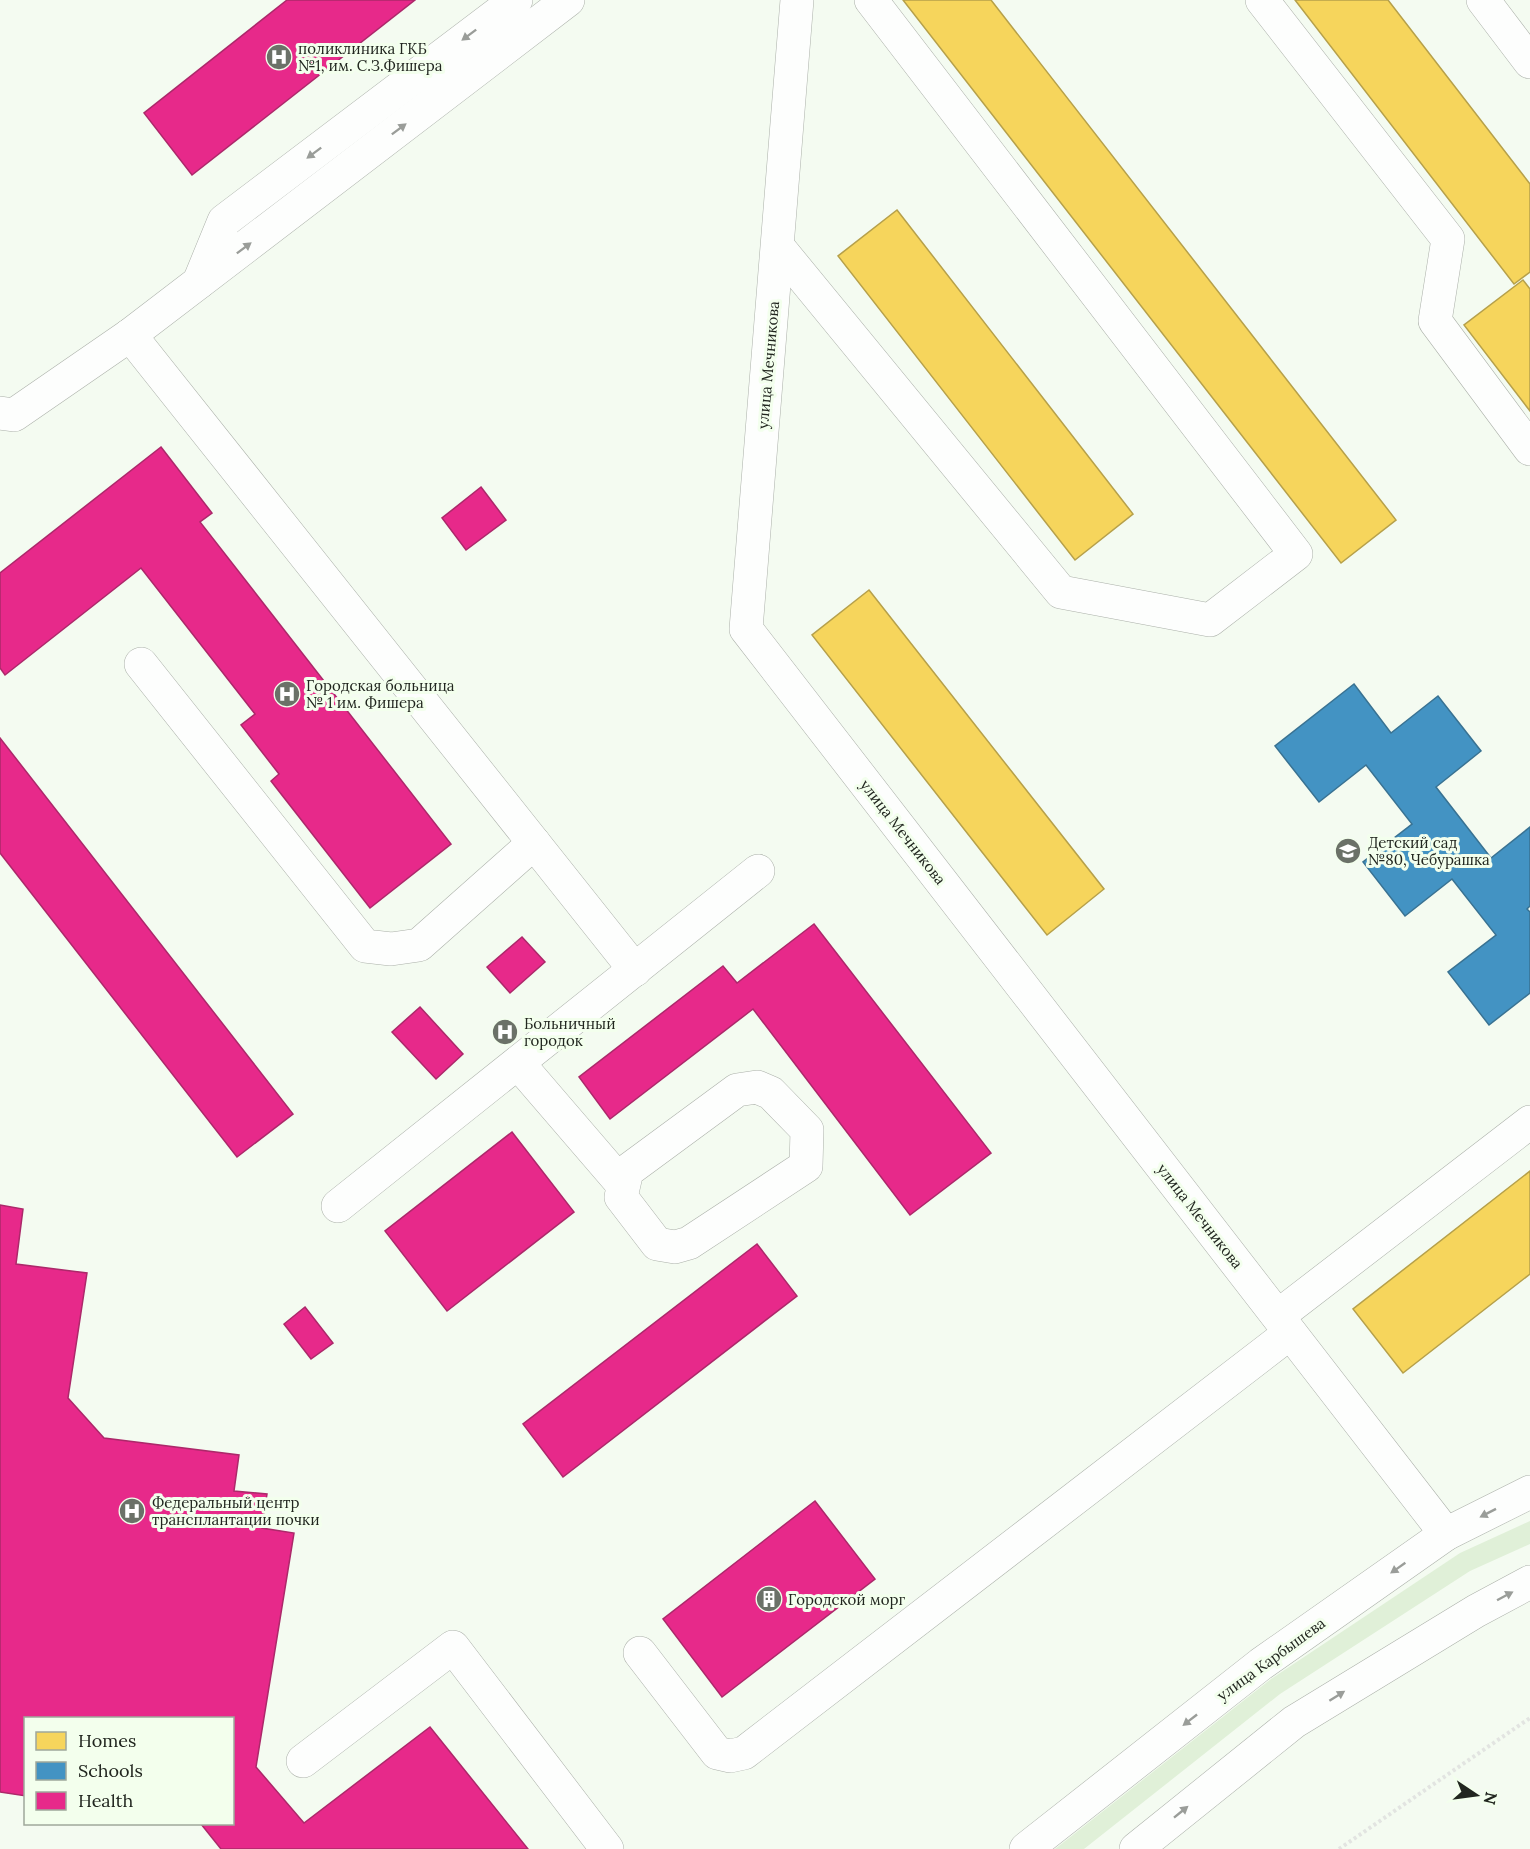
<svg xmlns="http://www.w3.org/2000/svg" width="1530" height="1849" font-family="Lora,serif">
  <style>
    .green { fill: #e0f0d8 }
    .homes { fill: #f6d55c; stroke: #b6a04a; stroke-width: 1.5 }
    .schools { fill: #4393c3; stroke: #397292; stroke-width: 1.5 }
    .health { fill: #e7298a; stroke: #ac286a; stroke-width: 1.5 }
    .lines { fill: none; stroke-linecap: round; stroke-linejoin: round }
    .minor-casing { stroke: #abb0a9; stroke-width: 34 }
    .path { stroke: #e2e4e1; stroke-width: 4; stroke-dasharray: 3 3; stroke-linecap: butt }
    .minor { stroke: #fdfefd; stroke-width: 33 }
    .oneway { fill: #9a9d99 }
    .labels { text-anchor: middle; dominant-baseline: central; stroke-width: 6; stroke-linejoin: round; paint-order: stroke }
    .poi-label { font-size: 15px; fill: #21261f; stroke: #f3ffed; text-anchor: start }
    .street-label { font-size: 15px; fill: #21261f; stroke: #f3ffed }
  </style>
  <rect width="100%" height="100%" fill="#f4fbf1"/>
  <!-- green -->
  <path class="green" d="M 1530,1521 L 1530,1544 L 1470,1571 L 1280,1694 L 1084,1849 L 1055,1849 L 1271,1679 L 1460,1553 Z"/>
  <!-- homes -->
  <g class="homes">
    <path d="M 903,0 L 991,0 L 1396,520 L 1341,563 Z"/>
    <path d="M 1295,0 L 1388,0 L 1530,184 L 1530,272 L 1514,284 Z"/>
    <path d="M 897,210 L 1133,514 L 1075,560 L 838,256 Z"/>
    <path d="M 1523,280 L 1530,289 L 1530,411 L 1464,325 Z"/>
    <path d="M 869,590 L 1104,889 L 1047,935 L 812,635 Z"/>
    <path d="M 1530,1171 L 1530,1274 L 1403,1373 L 1353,1309 Z"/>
  </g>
  <!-- schools -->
  <path class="schools" d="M 1354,684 L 1391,733 L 1438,696 L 1481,751 L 1436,787 L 1491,858 L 1530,827 L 1530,906 L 1527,909 L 1530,912 L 1530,993 L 1489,1025 L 1448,972 L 1496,935 L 1452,879 L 1405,916 L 1363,862 L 1412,824 L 1366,765 L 1319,802 L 1275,746 Z"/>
  <!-- health -->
  <g class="health">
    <path d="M 287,0 L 415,0 L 192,175 L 144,113 Z"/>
    <path d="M 161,447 L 212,513 L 200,522 L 451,844 L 370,908 L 271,781 L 279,774 L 241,725 L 255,714 L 141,568 L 5,675 L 0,668 L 0,573 Z"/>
    <path d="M 481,487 L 506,520 L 466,550 L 442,518 Z"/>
    <path d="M 0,738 L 293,1114 L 237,1157 L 0,853 Z"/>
    <path d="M 814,924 L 991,1153 L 910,1215 L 753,1009 L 610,1119 L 579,1077 L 723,966 L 737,983 Z"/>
    <path d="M 522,937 L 545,962 L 510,993 L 487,967 Z"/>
    <path d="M 420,1007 L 463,1054 L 436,1079 L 392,1032 Z"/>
    <path d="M 512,1132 L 574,1212 L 447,1311 L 385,1231 Z"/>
    <path d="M 0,1205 L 23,1209 L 16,1264 L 87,1273 L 68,1398 L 104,1438 L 239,1455 L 234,1491 L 267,1494 L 262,1528 L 294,1533 L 256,1767 L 304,1823 L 430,1727 L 528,1849 L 221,1849 L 201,1824 L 232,1824 L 232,1718 L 26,1718 L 26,1796 L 0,1792 Z"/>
    <path d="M 757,1244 L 797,1296 L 563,1477 L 523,1424 Z"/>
    <path d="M 305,1307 L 333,1343 L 311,1359 L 284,1324 Z"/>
    <path d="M 815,1501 L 875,1579 L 722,1697 L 663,1619 Z"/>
  </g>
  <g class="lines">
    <!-- minor casing -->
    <g class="minor-casing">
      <g id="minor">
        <path d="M 797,0 L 746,629 L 1446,1534"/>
        <path d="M 1262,0 L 1448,239 L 1435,321 L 1530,449"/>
        <path d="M 1483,0 L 1530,62"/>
        <path d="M 779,248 L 1061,592 L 1210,620 L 1296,554 L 871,0"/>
        <path d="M 199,282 L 224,221 L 516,0"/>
        <path d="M 130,335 L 635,970"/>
        <path d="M 0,413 L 14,415 L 130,335 L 568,0"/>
        <path d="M 141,664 L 365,946 L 391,949 L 419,945 L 534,843"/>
        <path d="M 518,1063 L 622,1184"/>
        <path d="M 757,1087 L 771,1093 L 807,1130 L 806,1166 L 689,1243 L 675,1247 L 657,1244 L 621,1197 L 627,1171 L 737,1090 Z"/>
        <path d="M 338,1206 L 758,871"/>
        <path d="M 1278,1316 L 1530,1122"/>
        <path d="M 640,1653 L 717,1753 L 730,1756 L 744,1753 L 1290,1333"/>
        <path d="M 303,1761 L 453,1647 L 607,1849"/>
        <path d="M 1026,1849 L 1261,1664 L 1446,1534 L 1530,1492"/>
        <path d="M 1136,1849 L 1294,1722 L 1476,1611 L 1530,1582"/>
      </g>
    </g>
    <!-- path -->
    <path class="path" d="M 1339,1849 L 1530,1718"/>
    <!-- minor -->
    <use href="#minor" class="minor"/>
  </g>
  <!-- one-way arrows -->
  <defs><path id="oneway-solid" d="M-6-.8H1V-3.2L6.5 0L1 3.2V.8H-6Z" transform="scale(1.5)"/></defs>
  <g class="oneway">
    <use href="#oneway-solid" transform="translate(469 35) rotate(143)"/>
    <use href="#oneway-solid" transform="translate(399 129) rotate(-37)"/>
    <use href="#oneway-solid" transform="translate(314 153) rotate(143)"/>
    <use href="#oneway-solid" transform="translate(244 248) rotate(-37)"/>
    <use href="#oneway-solid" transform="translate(1488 1513) rotate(153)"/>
    <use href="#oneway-solid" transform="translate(1398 1568) rotate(145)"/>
    <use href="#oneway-solid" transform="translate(1505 1596) rotate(-28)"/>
    <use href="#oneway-solid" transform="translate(1337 1696) rotate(-32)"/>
    <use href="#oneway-solid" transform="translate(1190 1720) rotate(142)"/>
    <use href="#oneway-solid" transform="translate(1181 1812) rotate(-39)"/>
  </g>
  <!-- icons -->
  <defs>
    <g id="hospital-disc" transform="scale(1.35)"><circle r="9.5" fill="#6b7168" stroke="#f3ffed"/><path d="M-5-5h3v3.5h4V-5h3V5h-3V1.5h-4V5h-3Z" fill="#fff"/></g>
    <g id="school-disc" transform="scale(1.35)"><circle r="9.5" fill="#6b7168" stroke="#f3ffed"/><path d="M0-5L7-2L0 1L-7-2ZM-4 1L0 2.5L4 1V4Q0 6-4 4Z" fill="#fff"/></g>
    <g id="building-disc" transform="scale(1.35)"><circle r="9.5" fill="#6b7168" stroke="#f3ffed"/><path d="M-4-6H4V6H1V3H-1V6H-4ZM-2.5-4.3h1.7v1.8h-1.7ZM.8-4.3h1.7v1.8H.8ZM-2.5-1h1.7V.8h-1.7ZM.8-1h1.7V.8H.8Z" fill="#fff"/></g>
  </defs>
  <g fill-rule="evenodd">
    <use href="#hospital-disc" x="279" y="57"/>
    <use href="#hospital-disc" x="287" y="694"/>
    <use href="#school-disc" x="1348" y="851"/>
    <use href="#hospital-disc" x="505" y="1032"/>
    <use href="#hospital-disc" x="132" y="1511"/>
    <use href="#building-disc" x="769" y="1599"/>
  </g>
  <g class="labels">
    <!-- poi labels -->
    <g class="poi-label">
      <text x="298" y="48">поликлиника ГКБ<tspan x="298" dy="17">№1, им. С.З.Фишера</tspan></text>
      <text x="306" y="685">Городская больница<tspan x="306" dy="17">№ 1 им. Фишера</tspan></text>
      <text x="1368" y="842">Детский сад<tspan x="1368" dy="17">№80, Чебурашка</tspan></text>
      <text x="524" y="1023">Больничный<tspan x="524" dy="17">городок</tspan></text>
      <text x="152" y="1502">Федеральный центр<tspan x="152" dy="17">трансплантации почки</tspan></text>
      <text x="788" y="1599">Городской морг</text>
    </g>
    <!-- street labels -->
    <g class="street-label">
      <text transform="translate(768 365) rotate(-85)">улица Мечникова</text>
      <text transform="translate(903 832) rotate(52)">улица Мечникова</text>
      <text transform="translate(1200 1216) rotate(52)">улица Мечникова</text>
      <text transform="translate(1271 1659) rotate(-36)">улица Карбышева</text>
    </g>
  </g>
  <!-- legend -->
  <rect x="24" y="1717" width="210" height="108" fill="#f3ffed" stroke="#9fa89b" stroke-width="1.5"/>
  <rect x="36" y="1732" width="30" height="18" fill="#f6d55c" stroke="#9fa89b" stroke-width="1.5"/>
  <text x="78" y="1747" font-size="18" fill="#21261f">Homes</text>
  <rect x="36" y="1762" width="30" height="18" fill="#4393c3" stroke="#9fa89b" stroke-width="1.5"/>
  <text x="78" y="1777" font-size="18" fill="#21261f">Schools</text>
  <rect x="36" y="1792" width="30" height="18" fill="#e7298a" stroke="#9fa89b" stroke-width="1.5"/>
  <text x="78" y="1807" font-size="18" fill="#21261f">Health</text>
  <!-- north arrow -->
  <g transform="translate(1476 1795) rotate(103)" stroke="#f3ffed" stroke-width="4.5" paint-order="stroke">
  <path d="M0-4.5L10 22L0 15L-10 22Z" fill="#21261f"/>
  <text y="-9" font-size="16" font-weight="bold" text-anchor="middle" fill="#21261f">N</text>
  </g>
</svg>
